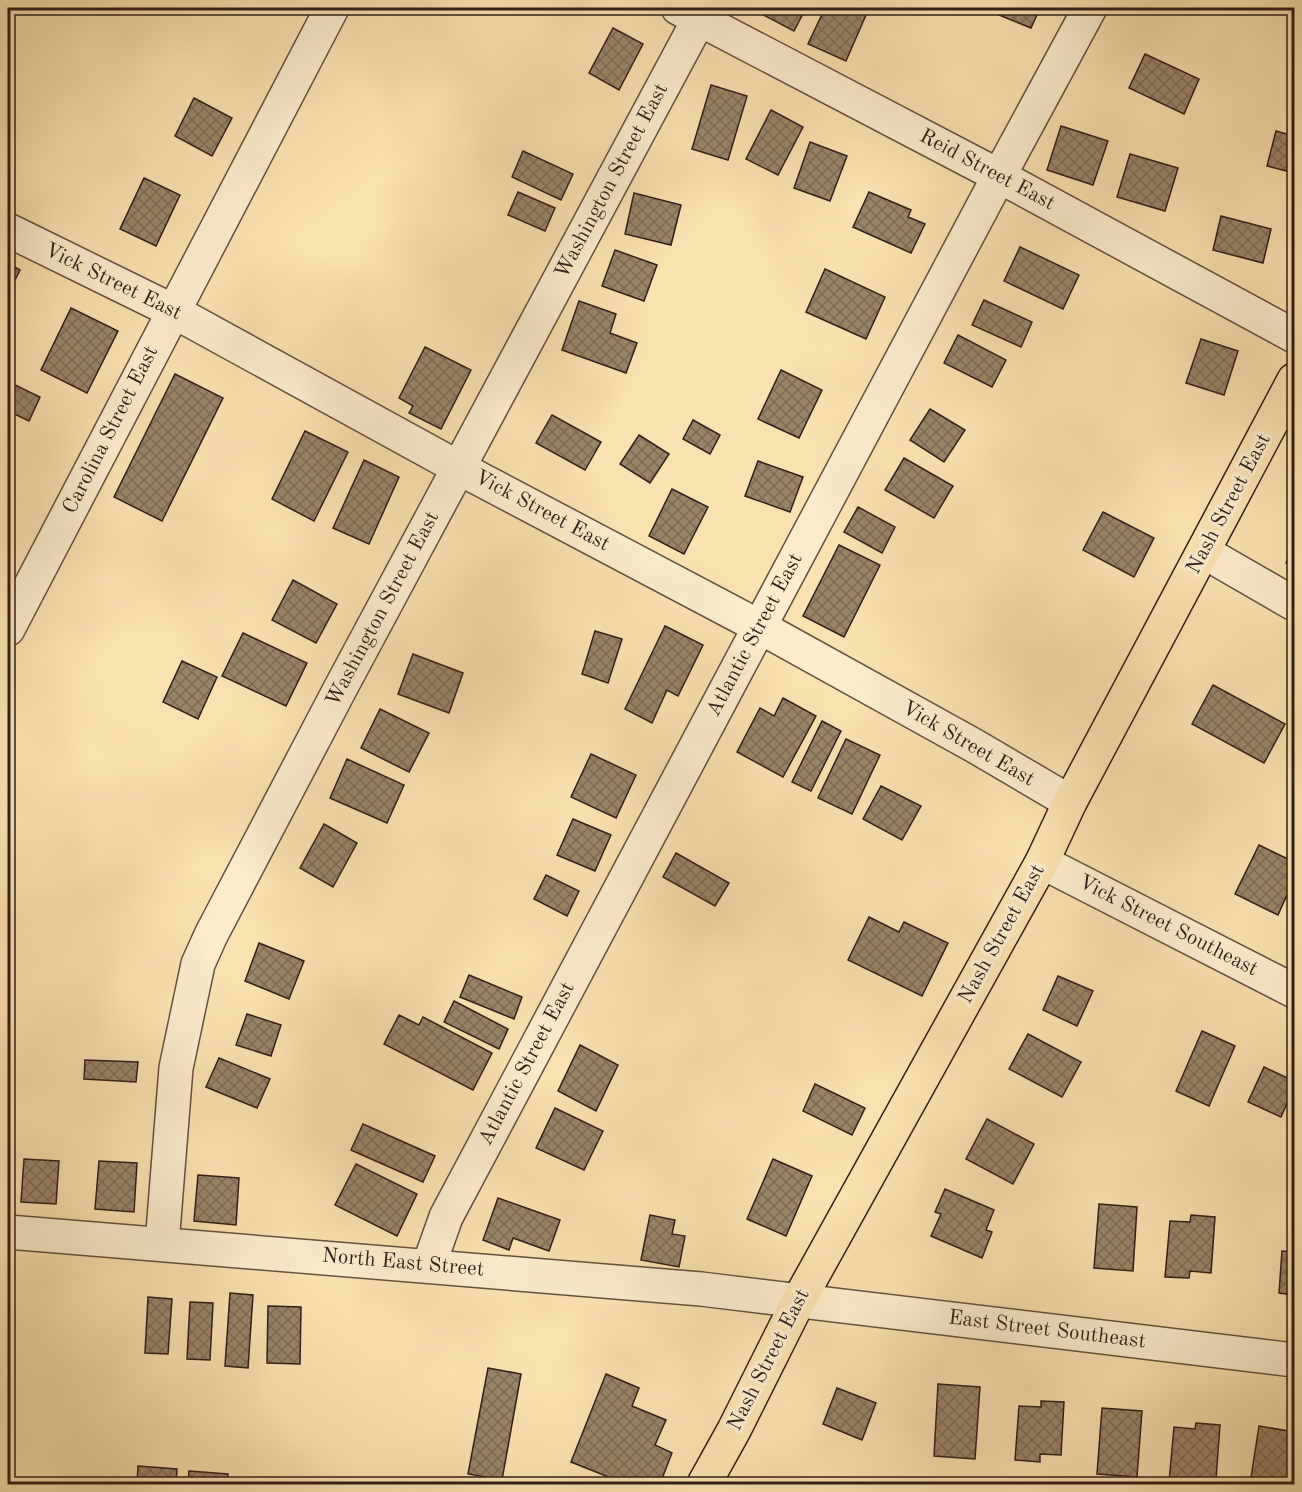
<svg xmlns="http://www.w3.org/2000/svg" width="1302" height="1492" font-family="'Old Standard TT',serif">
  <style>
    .building { fill: url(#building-cross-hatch); stroke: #301f17; stroke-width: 1.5 }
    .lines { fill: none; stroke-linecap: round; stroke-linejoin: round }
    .minor-casing { stroke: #62503d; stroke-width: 36 }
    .major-casing { stroke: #301f17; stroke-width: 36 }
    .minor { stroke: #fceccc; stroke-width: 33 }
    .major { stroke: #fae1b0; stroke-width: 33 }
    .labels { text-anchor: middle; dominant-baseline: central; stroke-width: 6; stroke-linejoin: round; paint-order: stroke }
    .street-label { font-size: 21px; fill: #301f17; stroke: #fceccc }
  </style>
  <defs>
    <pattern id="building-cross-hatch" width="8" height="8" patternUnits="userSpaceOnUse" patternTransform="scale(1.5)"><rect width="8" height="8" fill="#998467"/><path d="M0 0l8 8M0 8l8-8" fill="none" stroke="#7d6b54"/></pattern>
  </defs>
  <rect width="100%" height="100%" fill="#fae1b0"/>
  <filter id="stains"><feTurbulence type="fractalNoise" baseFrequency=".00333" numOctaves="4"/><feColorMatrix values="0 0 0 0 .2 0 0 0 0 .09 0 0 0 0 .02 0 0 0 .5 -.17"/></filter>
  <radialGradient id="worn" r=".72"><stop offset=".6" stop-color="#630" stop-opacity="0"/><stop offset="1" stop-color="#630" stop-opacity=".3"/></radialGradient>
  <!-- building -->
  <g class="building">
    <path d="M 750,8 L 806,8 L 794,31 Z"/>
    <path d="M 825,8 L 869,8 L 846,61 L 808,44 Z"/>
    <path d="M 982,8 L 1040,8 L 1031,28 Z"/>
    <path d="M 613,28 L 643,44 L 619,90 L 589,73 Z"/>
    <path d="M 1145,54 L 1199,79 L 1184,114 L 1129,88 Z"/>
    <path d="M 711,85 L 747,96 L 728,160 L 692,149 Z"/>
    <path d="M 194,98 L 232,118 L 212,156 L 175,136 Z"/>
    <path d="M 771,110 L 803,127 L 778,175 L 746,159 Z"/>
    <path d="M 1061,126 L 1108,141 L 1093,185 L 1047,170 Z"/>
    <path d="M 1276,131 L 1294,136 L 1294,173 L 1267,166 Z"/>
    <path d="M 810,142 L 847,156 L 830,201 L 794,188 Z"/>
    <path d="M 523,151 L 573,174 L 561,200 L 512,177 Z"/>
    <path d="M 1130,154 L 1178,168 L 1165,211 L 1117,197 Z"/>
    <path d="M 144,178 L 180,195 L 156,246 L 120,229 Z"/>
    <path d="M 518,192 L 555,208 L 545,231 L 508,215 Z"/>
    <path d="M 869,192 L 911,210 L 908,217 L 925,224 L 911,253 L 853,227 Z"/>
    <path d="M 634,193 L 681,205 L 671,245 L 625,234 Z"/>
    <path d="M 1221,216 L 1271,229 L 1263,263 L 1213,250 Z"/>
    <path d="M 1020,247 L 1079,275 L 1063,309 L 1004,281 Z"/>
    <path d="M 615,250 L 657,265 L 644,301 L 602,286 Z"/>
    <path d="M 8,263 L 20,270 L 8,294 Z"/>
    <path d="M 825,269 L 885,297 L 866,339 L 806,312 Z"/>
    <path d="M 984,300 L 1032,322 L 1021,347 L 972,325 Z"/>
    <path d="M 579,301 L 616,314 L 610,333 L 637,343 L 626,373 L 562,350 Z"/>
    <path d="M 71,308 L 118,331 L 87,393 L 41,370 Z"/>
    <path d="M 958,335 L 1006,360 L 992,387 L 944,363 Z"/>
    <path d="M 1201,339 L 1238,351 L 1224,395 L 1186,383 Z"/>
    <path d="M 425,347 L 471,370 L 441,429 L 409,413 L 413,406 L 399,398 Z"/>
    <path d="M 781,370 L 822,390 L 799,438 L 758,419 Z"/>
    <path d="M 175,374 L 223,398 L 162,521 L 114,497 Z"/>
    <path d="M 15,385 L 40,397 L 29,421 L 8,411 L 8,402 Z"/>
    <path d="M 930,409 L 965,430 L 944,462 L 910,440 Z"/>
    <path d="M 552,415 L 601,442 L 585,470 L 536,443 Z"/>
    <path d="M 693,420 L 720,435 L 710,454 L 683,439 Z"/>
    <path d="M 305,431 L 348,452 L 314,521 L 272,499 Z"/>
    <path d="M 639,435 L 669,454 L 650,483 L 620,464 Z"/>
    <path d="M 904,458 L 953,486 L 934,518 L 885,490 Z"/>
    <path d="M 364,460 L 399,477 L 369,544 L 333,528 Z"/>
    <path d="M 758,461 L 803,477 L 790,512 L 745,496 Z"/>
    <path d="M 672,489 L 708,507 L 684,554 L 649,536 Z"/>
    <path d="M 858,507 L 895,527 L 882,553 L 844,532 Z"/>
    <path d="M 1103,512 L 1154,538 L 1134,577 L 1083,550 Z"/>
    <path d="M 1294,529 L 1294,567 L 1286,563 L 1294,544 L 1289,541 Z"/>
    <path d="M 839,545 L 880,565 L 844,637 L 803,616 Z"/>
    <path d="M 293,580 L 337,604 L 316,643 L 272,620 Z"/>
    <path d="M 665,626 L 703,645 L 678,696 L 667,690 L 652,723 L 625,709 Z"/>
    <path d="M 595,631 L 622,639 L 608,683 L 582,674 Z"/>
    <path d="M 243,633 L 307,663 L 286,706 L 222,676 Z"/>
    <path d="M 413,654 L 463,673 L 449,713 L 398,694 Z"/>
    <path d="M 182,661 L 217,677 L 198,719 L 163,702 Z"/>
    <path d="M 1213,685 L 1285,724 L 1264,763 L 1192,724 Z"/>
    <path d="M 783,698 L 816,716 L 783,777 L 737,752 L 760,708 L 774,716 Z"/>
    <path d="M 380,709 L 429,733 L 409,772 L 361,748 Z"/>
    <path d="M 822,721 L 841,731 L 811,791 L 792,782 Z"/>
    <path d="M 846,739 L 880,755 L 852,814 L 818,798 Z"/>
    <path d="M 591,754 L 636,775 L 616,818 L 571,797 Z"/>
    <path d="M 347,759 L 404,785 L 387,823 L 330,798 Z"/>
    <path d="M 881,786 L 921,806 L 902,840 L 863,819 Z"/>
    <path d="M 573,819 L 611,835 L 595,871 L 557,855 Z"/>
    <path d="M 324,824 L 357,843 L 333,887 L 300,868 Z"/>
    <path d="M 1259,845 L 1294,862 L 1294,879 L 1278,915 L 1235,894 Z"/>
    <path d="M 676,853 L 729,883 L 715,906 L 663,877 Z"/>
    <path d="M 546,875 L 579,891 L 567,916 L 534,899 Z"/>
    <path d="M 869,917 L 899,932 L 904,922 L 948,943 L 922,996 L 848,960 Z"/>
    <path d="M 259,943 L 304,961 L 289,999 L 245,981 Z"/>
    <path d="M 469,975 L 522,997 L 514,1019 L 460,997 Z"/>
    <path d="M 1058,976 L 1093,991 L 1077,1026 L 1043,1010 Z"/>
    <path d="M 454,1001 L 508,1029 L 499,1049 L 444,1022 Z"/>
    <path d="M 247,1014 L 281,1025 L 271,1056 L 236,1045 Z"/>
    <path d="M 399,1015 L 419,1025 L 423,1017 L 492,1053 L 473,1090 L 384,1044 Z"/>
    <path d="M 1202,1031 L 1235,1046 L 1209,1106 L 1176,1091 Z"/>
    <path d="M 1028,1034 L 1081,1062 L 1062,1097 L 1009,1069 Z"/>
    <path d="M 580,1045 L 618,1065 L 596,1111 L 558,1091 Z"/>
    <path d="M 219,1058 L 270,1079 L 257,1108 L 206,1087 Z"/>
    <path d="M 85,1060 L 138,1062 L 136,1082 L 84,1079 Z"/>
    <path d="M 1264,1067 L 1294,1081 L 1294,1087 L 1281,1117 L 1248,1102 Z"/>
    <path d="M 815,1084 L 865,1108 L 852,1135 L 803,1111 Z"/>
    <path d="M 555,1108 L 603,1131 L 584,1170 L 536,1148 Z"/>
    <path d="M 987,1119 L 1034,1144 L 1013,1184 L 966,1159 Z"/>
    <path d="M 363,1124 L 435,1156 L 423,1182 L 351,1150 Z"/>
    <path d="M 24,1159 L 59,1161 L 56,1204 L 21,1202 Z"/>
    <path d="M 773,1159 L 812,1176 L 786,1236 L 747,1219 Z"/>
    <path d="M 99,1161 L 137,1163 L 134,1212 L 95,1209 Z"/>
    <path d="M 356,1164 L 417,1194 L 397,1236 L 335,1205 Z"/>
    <path d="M 198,1175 L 239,1178 L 236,1225 L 194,1221 Z"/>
    <path d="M 945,1189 L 994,1210 L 986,1230 L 992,1232 L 982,1258 L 931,1236 L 941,1214 L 935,1212 Z"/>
    <path d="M 498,1198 L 560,1220 L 549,1251 L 513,1238 L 509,1250 L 483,1240 Z"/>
    <path d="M 1099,1204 L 1137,1207 L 1133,1271 L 1094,1268 Z"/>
    <path d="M 650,1215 L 675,1220 L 672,1234 L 685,1236 L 679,1267 L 641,1260 Z"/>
    <path d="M 1191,1215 L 1215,1217 L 1211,1273 L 1190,1271 L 1189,1278 L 1165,1277 L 1170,1221 L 1190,1222 Z"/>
    <path d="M 1282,1251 L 1294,1252 L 1294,1295 L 1279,1293 Z"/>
    <path d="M 230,1293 L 253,1295 L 248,1368 L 225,1366 Z"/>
    <path d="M 148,1297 L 172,1299 L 168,1354 L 145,1353 Z"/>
    <path d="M 190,1302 L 213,1303 L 210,1360 L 187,1359 Z"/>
    <path d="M 268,1306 L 301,1307 L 300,1364 L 267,1363 Z"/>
    <path d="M 488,1368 L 521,1374 L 502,1480 L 468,1474 Z"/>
    <path d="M 606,1374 L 639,1388 L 632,1406 L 666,1420 L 655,1445 L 672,1453 L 660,1484 L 626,1484 L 571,1462 Z"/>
    <path d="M 938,1384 L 980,1387 L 975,1459 L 934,1456 Z"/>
    <path d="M 837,1388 L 876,1403 L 862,1440 L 823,1424 Z"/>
    <path d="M 1041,1401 L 1064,1402 L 1061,1455 L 1040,1454 L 1040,1462 L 1015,1460 L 1019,1406 L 1041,1407 Z"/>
    <path d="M 1102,1408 L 1142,1411 L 1137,1477 L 1097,1474 Z"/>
    <path d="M 1196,1423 L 1220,1425 L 1216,1479 L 1195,1477 L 1195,1484 L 1169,1482 L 1174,1427 L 1195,1429 Z"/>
    <path d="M 1259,1426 L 1294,1432 L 1294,1466 L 1292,1484 L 1250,1484 Z"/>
    <path d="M 138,1466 L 177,1469 L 176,1484 L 137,1484 Z"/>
    <path d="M 189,1471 L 228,1474 L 227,1484 L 188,1484 Z"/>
  </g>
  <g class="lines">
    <!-- minor casing -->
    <g class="minor-casing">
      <g id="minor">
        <path d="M 678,8 L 999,176 L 1294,336"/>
        <path d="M 8,230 L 173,311 L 459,468 L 760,627 L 973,745 L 1070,802"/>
        <path d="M 1204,552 L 1294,604"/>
        <path d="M 8,629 L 332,8"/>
        <path d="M 1042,862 L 1294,991"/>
        <path d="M 8,1232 L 701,1289 L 1294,1360"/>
        <path d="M 162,1244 L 176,1068 L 198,964 L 211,935 L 340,689 L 705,8"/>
        <path d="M 429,1265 L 446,1217 L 999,176 L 1090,8"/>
      </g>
    </g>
    <!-- major casing -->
    <g class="major-casing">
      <path id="major" d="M 704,1484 L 734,1430 L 799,1300 L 1042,862 L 1070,802 L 1294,380"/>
    </g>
    <!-- minor -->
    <use href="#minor" class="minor"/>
    <!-- major -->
    <use href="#major" class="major"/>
  </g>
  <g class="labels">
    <!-- street labels -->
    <g class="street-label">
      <text transform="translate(987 170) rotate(28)">Reid Street East</text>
      <text transform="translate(612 181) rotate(-62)">Washington Street East</text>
      <text transform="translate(113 282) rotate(26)">Vick Street East</text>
      <text transform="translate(111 430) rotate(-63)">Carolina Street East</text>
      <text transform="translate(1229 504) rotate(-62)">Nash Street East</text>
      <text transform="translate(542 511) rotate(28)">Vick Street East</text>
      <text transform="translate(383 609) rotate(-62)">Washington Street East</text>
      <text transform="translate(755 635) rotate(-62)">Atlantic Street East</text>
      <text transform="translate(968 744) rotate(30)">Vick Street East</text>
      <text transform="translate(1168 926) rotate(27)">Vick Street Southeast</text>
      <text transform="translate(1002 934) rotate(-61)">Nash Street East</text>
      <text transform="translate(527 1064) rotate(-62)">Atlantic Street East</text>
      <text transform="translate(403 1263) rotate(5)">North East Street</text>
      <text transform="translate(1047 1330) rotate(7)">East Street Southeast</text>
      <text transform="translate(769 1360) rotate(-63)">Nash Street East</text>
    </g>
  </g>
  <!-- margin -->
  <rect width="1302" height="1492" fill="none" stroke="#fae1b0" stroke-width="30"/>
  <rect x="9" y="9" width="1284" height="1474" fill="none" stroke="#301f17" stroke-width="3"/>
  <rect x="15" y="15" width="1272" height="1462" fill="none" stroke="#301f17" stroke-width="1.5"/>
  <rect width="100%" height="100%" filter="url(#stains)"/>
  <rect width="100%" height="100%" fill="url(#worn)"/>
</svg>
